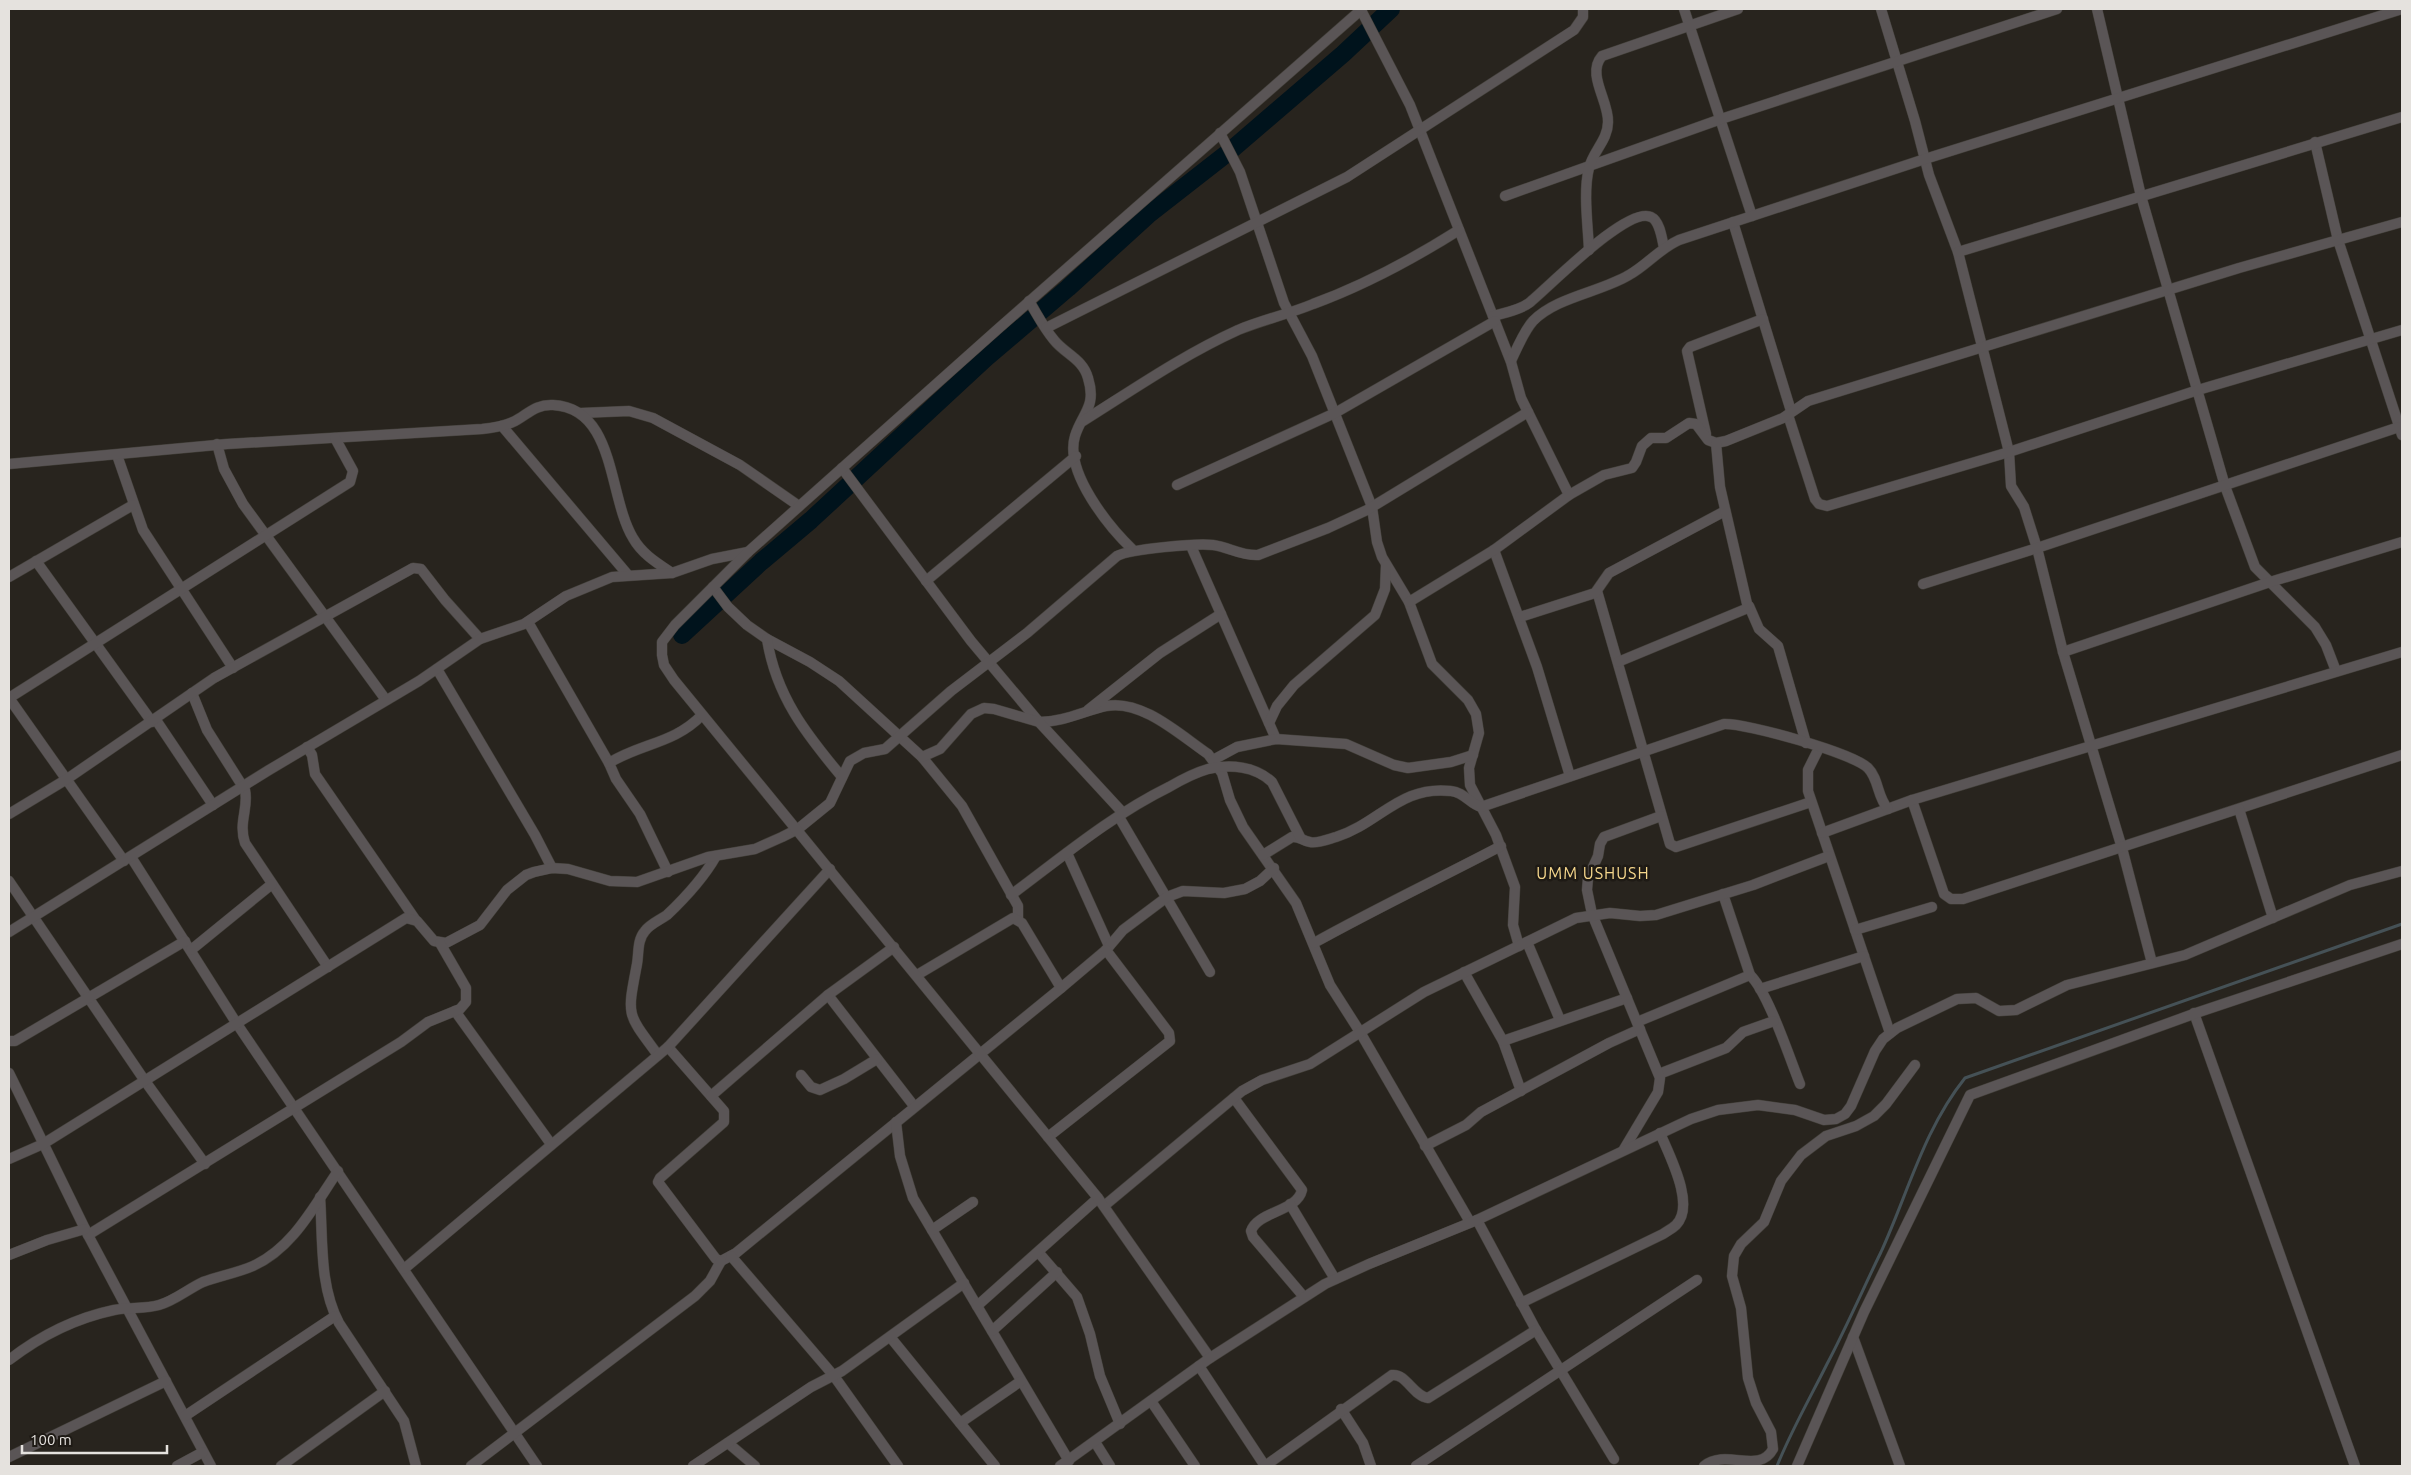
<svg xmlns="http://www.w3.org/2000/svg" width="2411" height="1475" font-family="Ubuntu,sans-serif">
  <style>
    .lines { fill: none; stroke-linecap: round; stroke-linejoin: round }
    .stream { stroke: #455156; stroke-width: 3 }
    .river { stroke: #00131c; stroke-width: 18 }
    .minor-casing { stroke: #423f39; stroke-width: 11 }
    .minor { stroke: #5a5556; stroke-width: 10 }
    .labels { text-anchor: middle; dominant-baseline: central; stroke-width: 5; stroke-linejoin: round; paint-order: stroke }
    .quarter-label { font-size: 16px; letter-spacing: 1px; fill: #f6d78c; stroke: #1e1a15 }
  </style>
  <rect width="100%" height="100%" fill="#28241e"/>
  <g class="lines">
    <!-- stream -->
    <path class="stream" d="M 1777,1466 C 1791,1431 1810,1398 1827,1364 C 1846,1328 1863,1289 1881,1252 C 1908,1193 1924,1129 1965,1078 L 2402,924"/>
    <!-- river -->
    <path class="river" d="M 682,635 L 761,562 L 811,520 L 986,358 L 1068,288 L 1148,215 L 1230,151 L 1343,54 L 1391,9"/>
    <!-- minor casing -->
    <g class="minor-casing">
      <g id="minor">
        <path d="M 1684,9 L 1752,216"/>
        <path d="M 1881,9 L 1915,121 L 1929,175 L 1958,252 L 2009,452 L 2011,486 L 2024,507 L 2037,548 L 2063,652 L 2122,848 L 2152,963"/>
        <path d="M 2097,9 L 2141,196 L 2225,486 L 2255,567 L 2315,627 L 2326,645 L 2336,671"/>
        <path d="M 1361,10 L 1410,105 L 1511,362 L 1521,398 L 1569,495"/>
        <path d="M 1220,133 L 1240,172 L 1284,303 L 1312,356 L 1372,507 L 1377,542 L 1382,557 L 1409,602 L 1432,664 L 1468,700 L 1476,714 L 1479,733 L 1469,768 L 1470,785 L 1496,835 L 1515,887 L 1513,925 L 1519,946"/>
        <path d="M 2315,142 L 2338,240 L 2402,435"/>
        <path d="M 1505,196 L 1721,119 L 2057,9"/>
        <path d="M 1733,222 L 1791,411"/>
        <path d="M 1589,250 C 1588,226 1583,191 1589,168 C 1593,151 1608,140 1608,122 C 1609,101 1586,74 1602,56 L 1738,9"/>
        <path d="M 1958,252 L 2402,117"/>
        <path d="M 1029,301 C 1037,314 1044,328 1054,340 C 1065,354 1083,359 1088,378 C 1097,407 1082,413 1075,436 C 1064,472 1109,527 1133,550"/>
        <path d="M 1493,316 C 1504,313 1520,310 1529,303 C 1548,288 1628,205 1651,217 C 1660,221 1662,239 1664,248"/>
        <path d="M 1046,328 L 1347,177 L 1574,30 L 1583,17 L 1583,9"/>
        <path d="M 1511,361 C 1517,348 1524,331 1533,321 C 1556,297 1601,292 1629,275 C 1647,265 1659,249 1679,240 L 1925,159 L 2402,9"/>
        <path d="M 581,413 L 629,411 L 653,418 L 740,465 L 799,506"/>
        <path d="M 1788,415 L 1815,499 L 1819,504 L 1827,506 L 2009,452 L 2198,390 L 2402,330"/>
        <path d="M 1083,421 C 1134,389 1183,355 1238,330 C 1262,320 1289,314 1313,304 C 1365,285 1413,259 1459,230"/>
        <path d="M 502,426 L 628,575"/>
        <path d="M 1706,434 L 1687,351 L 1690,347 L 1763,319"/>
        <path d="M 217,444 L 224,469 L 243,504 L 386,700"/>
        <path d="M 117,455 L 143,530 L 233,668"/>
        <path d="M 9,464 L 227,444 L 482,429 C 493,428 505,426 515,421 C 528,414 536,404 553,405 C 616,408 608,497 633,538 C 642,554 657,563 672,573"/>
        <path d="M 842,468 L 971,641 L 1039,722 C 1063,722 1084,711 1106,706 C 1142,699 1180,735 1208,754 L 1222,773 L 1230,800 L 1243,827 L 1296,903 L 1330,985 L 1360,1032 L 1470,1222"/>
        <path d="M 1177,485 L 1335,413 L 1495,321"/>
        <path d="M 1191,546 L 1276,739"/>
        <path d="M 1494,550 L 1537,667 L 1570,776"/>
        <path d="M 36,561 L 152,722"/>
        <path d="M 9,577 L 133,505"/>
        <path d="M 926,581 L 1076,456"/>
        <path d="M 1923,584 L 2037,548 L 2399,427"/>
        <path d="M 713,587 L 728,607 L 747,625 L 767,639 L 810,662 L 839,681 L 922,757 L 962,806 L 1018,906 L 1018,920"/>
        <path d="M 1597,591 L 1670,844 L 1676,847 L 1811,802"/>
        <path d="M 1409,602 L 1494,550 L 1569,495 L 1604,475 L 1632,468 L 1636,462 L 1642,446 L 1651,438 L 1666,438 L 1689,423 L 1696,424 L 1708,440 L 1716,443 L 1726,441 L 1783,418 L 1808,401 L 2239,268 L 2402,222"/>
        <path d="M 1749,606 L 1759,629 L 1778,646 L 1806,743"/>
        <path d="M 1520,617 L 1595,593 L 1609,573 L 1725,511"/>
        <path d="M 528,622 L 609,763 L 616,779 L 640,814 L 668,872"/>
        <path d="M 767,639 C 776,696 806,734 842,777"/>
        <path d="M 2063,652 L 2270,582 L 2402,542"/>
        <path d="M 1618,662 L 1748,608 L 1720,487 L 1716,443"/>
        <path d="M 437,669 L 535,835 L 552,868"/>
        <path d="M 192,693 L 207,730 L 245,790 C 249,808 238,822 245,843 L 328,967"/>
        <path d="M 9,698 L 350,482 L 353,471 L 335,438"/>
        <path d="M 9,698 L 124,861"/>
        <path d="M 1088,710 L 1160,653 L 1221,614"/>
        <path d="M 156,720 L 213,805"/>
        <path d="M 1269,723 L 1277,706 L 1294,685 L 1375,615 L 1385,589 L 1386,565"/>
        <path d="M 307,747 L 312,755 L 315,774 L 415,919"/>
        <path d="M 1819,748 L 1808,770 L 1808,791 L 1890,1033"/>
        <path d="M 922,757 L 940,749 L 971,714 L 984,708 L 994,709 L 1039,722 L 1123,813"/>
        <path d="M 1213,760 L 1237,747 L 1276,739 L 1346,744 L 1394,765 L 1408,768 L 1451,762 L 1473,755"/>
        <path d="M 609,763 C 641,743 674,744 702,715"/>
        <path d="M 1912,800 L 1944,894 L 1951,899 L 1963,899 L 2402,755"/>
        <path d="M 2239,809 L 2273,918"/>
        <path d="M 9,814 L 67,779 L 214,678 L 413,568 L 421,569 L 445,600 L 480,639"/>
        <path d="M 1119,817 L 1210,972"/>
        <path d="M 1822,833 L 1912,800 L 2402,652"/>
        <path d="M 1067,853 L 1109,946"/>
        <path d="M 1263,855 L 1292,837 C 1300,836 1302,841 1310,842 C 1317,844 1329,839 1336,837 C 1380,823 1400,785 1451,791 C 1464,792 1470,804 1481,807 L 1724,724 C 1746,723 1853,753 1868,768 C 1879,779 1877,797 1888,809"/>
        <path d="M 131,857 L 237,1024 L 537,1466"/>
        <path d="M 9,881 L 145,1081 L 205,1164"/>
        <path d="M 1011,895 C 1062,857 1112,815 1169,787 C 1181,780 1194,773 1208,769 C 1230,764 1255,766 1272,782 L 1300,837"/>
        <path d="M 1855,930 L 1932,907"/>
        <path d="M 9,932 L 269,770 L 419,681 L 480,639 L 524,624 L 566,596 L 612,577 L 672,573 L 712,559 L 748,552"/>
        <path d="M 1527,942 L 1560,1020"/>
        <path d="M 1314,943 C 1375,909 1438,879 1501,846"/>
        <path d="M 191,950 L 272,884"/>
        <path d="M 1464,972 L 1503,1041 L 1521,1091"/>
        <path d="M 917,975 L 1013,918 L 1022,923 L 1061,988"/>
        <path d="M 1750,975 C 1768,992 1790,1059 1800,1084"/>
        <path d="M 1760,989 L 1864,956"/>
        <path d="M 828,995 L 914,1106"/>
        <path d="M 455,1011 L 551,1144"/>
        <path d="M 2194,1013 L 2355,1466"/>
        <path d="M 1637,1022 L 1750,975 L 1723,894"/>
        <path d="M 9,1041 L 15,1041 L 185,941"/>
        <path d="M 1503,1041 L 1627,998"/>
        <path d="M 668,1047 L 724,1111 L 724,1122 L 660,1178 L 658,1182 L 716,1259 L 721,1261 L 736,1253 L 1061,988 L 1106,950 L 1123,930 L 1167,897 L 1183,891 L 1224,893 L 1245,889 L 1260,881 L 1274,868"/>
        <path d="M 658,1055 C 626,1012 627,1017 637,964 C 639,953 637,940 645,931 C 650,924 660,920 667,915 C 686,897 703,879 716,856"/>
        <path d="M 9,1073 L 88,1235 L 211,1466"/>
        <path d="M 1659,1074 L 1726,1048 L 1743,1032 L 1774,1021"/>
        <path d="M 801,1075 L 811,1087 L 820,1090 L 844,1079 L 877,1059"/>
        <path d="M 711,1096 L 828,995 L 894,947"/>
        <path d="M 1234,1098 L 1302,1190 C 1297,1212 1258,1211 1251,1231 L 1253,1237 L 1304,1297"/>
        <path d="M 896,1122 L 900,1156 L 913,1198 L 1069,1461"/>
        <path d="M 1048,1137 L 1170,1041 L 1169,1033 L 1106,950"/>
        <path d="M 1425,1146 L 1466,1125 L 1481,1112 L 1609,1043 L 1640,1029"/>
        <path d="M 1624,1149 L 1658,1092 L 1660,1078 L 1592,914 L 1587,890 L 1588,878 L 1598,856 L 1600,844 L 1604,837 L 1661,816"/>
        <path d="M 9,1159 L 43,1144 L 406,918 L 417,921 L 434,941 L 446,943 L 480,925 L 507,890 L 526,875 L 534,872 L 552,868 L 568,869 L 610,881 L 637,882 L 708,857 L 755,849 L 782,837 L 798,829 L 830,803 L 850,761 L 864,753 L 885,749 L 951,691 L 1027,633 L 1117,556 C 1130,549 1197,543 1213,545 C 1229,547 1241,556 1258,555 L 1328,528 L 1367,510 L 1528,412"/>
        <path d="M 320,1197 C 323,1238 319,1286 339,1323 L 404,1421 L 416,1466"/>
        <path d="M 1290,1204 L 1335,1279"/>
        <path d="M 1104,1206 L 1242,1091 L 1262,1080 L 1310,1064 L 1424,992 L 1576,918 L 1610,913 L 1640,916 L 1656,915 L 1753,885 L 1829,856"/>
        <path d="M 1477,1220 L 1536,1330 L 1614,1459"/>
        <path d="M 932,1230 L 973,1202"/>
        <path d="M 88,1235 L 401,1042 L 428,1022 L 460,1009 L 466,1002 L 466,988 L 440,943"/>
        <path d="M 1039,1253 L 1077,1297 L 1090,1334 L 1100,1376 L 1120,1424"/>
        <path d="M 9,1255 L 47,1240 L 85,1229"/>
        <path d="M 731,1256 L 834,1376 L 898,1466"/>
        <path d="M 404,1269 L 668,1047 L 830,869"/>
        <path d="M 1521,1303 L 1663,1234 C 1667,1231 1672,1229 1676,1225 C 1696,1205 1669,1155 1660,1133"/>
        <path d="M 977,1306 L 1098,1198"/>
        <path d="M 992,1331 L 1057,1272"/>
        <path d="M 1853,1337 L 1900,1466"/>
        <path d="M 891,1338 L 995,1466"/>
        <path d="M 1210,1358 L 1098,1198 L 674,680 L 664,665 L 662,655 L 662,642 L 675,625 L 748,552 L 999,328 L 1362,9"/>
        <path d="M 9,1360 C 40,1336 76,1318 114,1310 C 129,1307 145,1309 159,1305 C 174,1301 188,1289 203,1282 C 219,1276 237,1273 253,1266 C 293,1248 314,1206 338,1171"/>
        <path d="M 1199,1366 L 1265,1466"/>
        <path d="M 1151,1401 L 1195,1466"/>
        <path d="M 1341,1409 L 1363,1443 L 1371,1466"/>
        <path d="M 185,1416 L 335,1316"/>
        <path d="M 960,1423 L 1021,1381"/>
        <path d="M 1095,1442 L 1110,1466"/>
        <path d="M 728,1443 L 755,1466"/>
        <path d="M 9,1457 L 166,1381"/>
        <path d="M 177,1466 L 203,1452"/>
        <path d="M 281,1466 L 385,1391"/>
        <path d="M 471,1466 L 695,1296 L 710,1281 L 721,1261"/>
        <path d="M 693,1466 L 811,1387 L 842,1371 L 964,1283"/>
        <path d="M 1060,1466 L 1210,1358 L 1325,1284 L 1369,1264 L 1477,1220 L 1691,1119 L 1718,1110 L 1758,1105 L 1795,1110 L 1824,1120 L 1836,1119 L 1845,1114 L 1851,1106 L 1875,1051 L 1883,1039 L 1897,1028 L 1957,999 L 1976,998 L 1999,1011 L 2016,1010 L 2067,985 L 2185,955 L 2350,885 L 2402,871"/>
        <path d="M 1265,1466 L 1392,1375 C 1406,1373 1413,1396 1428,1398 L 1536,1330"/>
        <path d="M 1416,1466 L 1697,1280"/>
        <path d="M 1704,1466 C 1726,1448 1759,1475 1773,1449 L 1771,1432 L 1756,1403 L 1748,1378 L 1741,1308 L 1732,1276 L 1734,1256 L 1741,1244 L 1764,1222 L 1781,1181 L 1801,1155 L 1826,1136 L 1856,1126 L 1874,1116 L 1886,1104 L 1915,1065"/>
        <path d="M 1797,1466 L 1864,1312 L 1970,1095 L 2199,1012 L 2402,944"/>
      </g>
    </g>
    <!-- minor -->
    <use href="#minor" class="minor"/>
  </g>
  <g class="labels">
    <!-- quarter labels -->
    <g class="quarter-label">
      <text x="1593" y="873">UMM USHUSH</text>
    </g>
  </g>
  <!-- border -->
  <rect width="2411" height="1475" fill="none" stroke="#e5e2de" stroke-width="20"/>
  <!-- scale -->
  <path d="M22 1445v8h145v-8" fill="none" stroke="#e5e2de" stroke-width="2.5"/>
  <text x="30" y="1445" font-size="15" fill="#e5e2de" stroke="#1e1a15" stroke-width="4" paint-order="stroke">100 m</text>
</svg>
